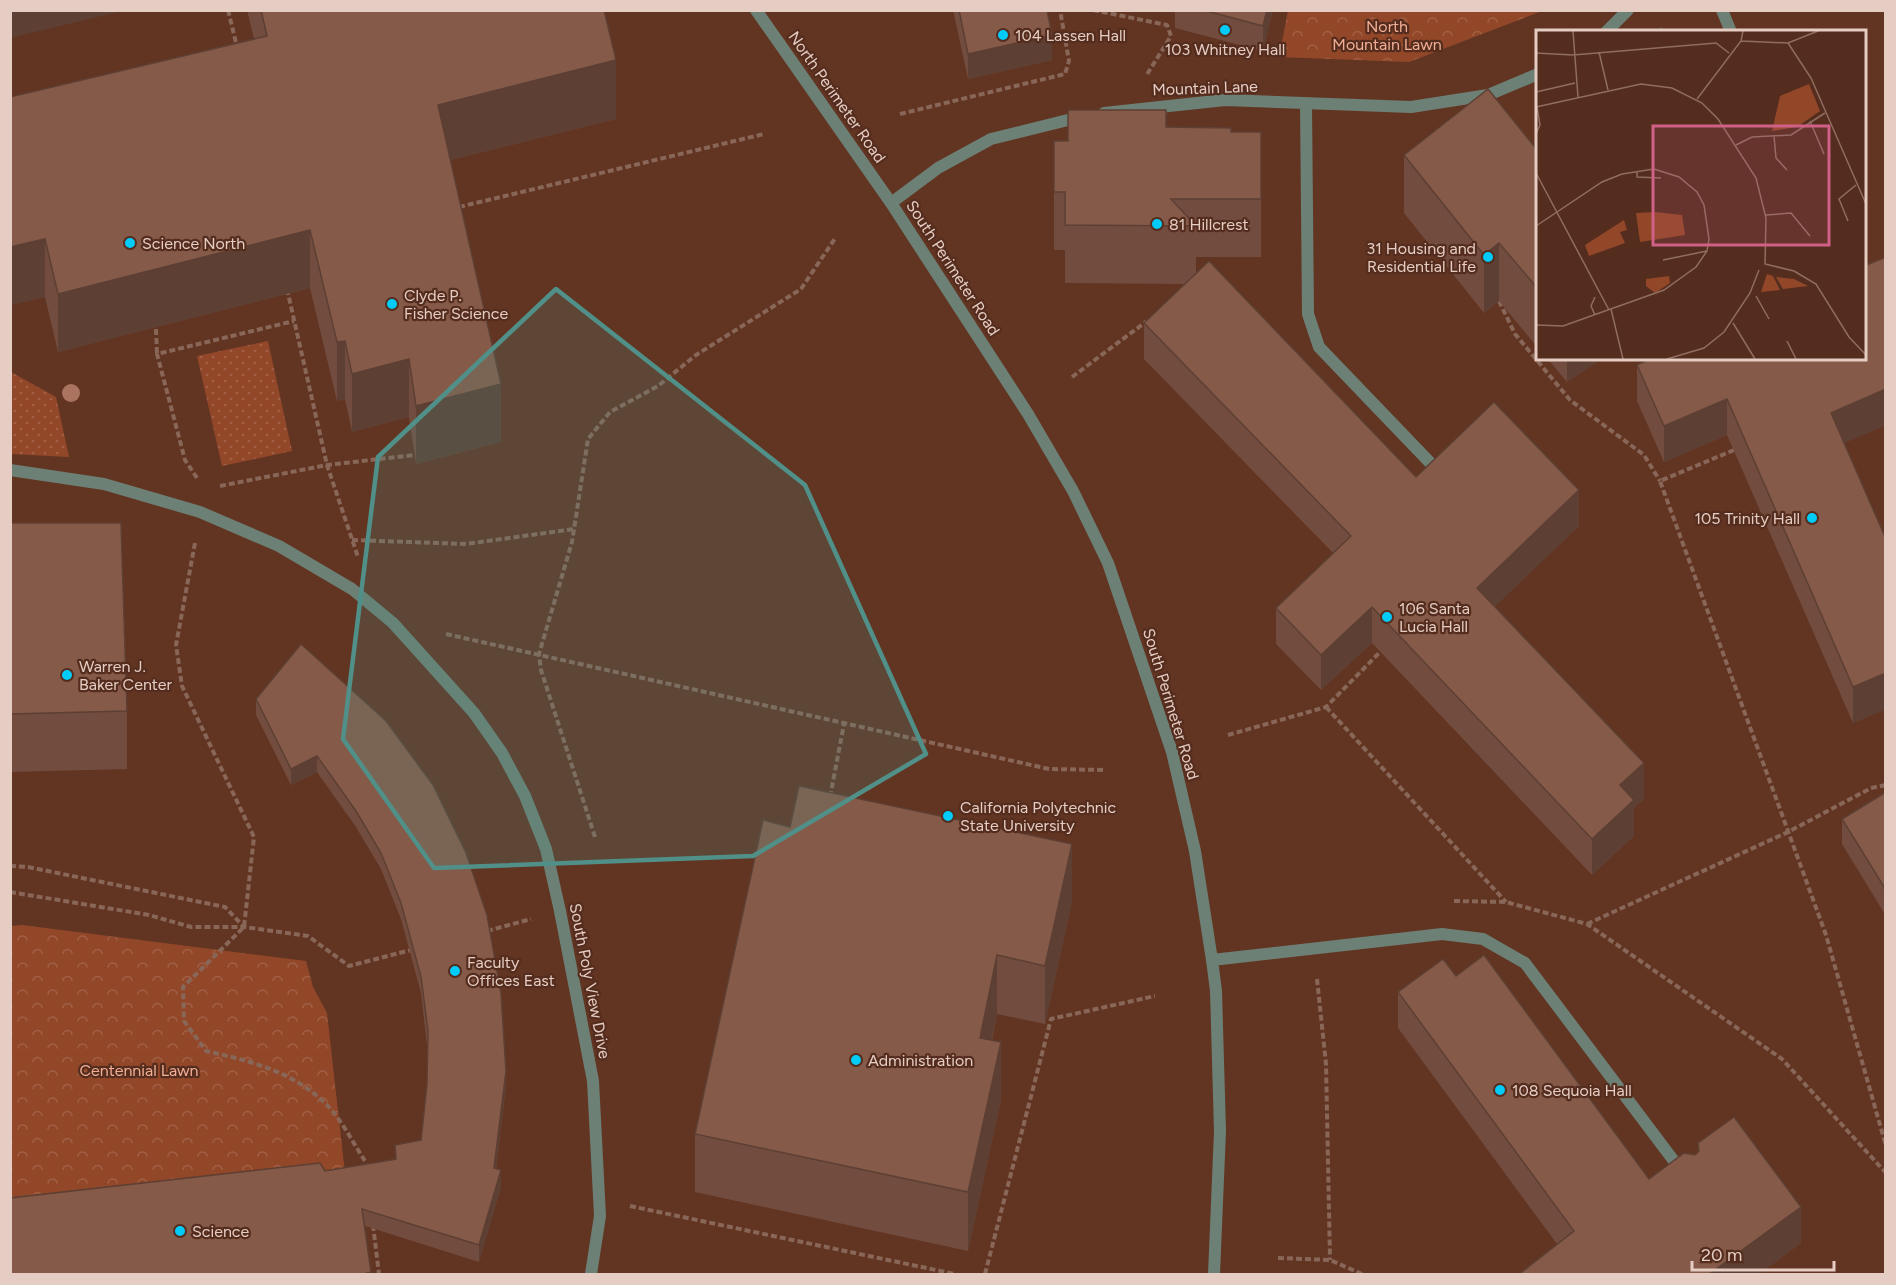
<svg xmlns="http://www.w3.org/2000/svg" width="1896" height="1285" font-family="Figtree,sans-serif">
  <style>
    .built { fill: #623422; fill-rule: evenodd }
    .grass { fill: url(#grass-dots) }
    .park { fill: url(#park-crowns) }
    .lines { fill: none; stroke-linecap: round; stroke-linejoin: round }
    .path { stroke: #886658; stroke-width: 4; stroke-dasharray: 6 3; stroke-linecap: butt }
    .service { stroke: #6c8075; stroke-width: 12 }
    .pedestrian { stroke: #6c8075; stroke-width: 12 }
    .minor { stroke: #6c8075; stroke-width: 12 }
    .tree { fill: #ab7460 }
    .wall { fill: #724d3f }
    .shaded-wall { fill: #5d3f33 }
    .building { fill: #855a49; stroke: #5d3f33; stroke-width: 1.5 }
    .marked { fill: #509088; fill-opacity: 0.2; stroke: #509088; stroke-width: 4.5; stroke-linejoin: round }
    .poi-dot { fill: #00cbf9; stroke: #552d1e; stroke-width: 2 }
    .labels { text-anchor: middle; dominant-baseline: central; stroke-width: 4.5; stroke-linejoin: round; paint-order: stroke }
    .park-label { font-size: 16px; fill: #f2af96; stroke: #552d1e }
    .poi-label { font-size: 16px; fill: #e6cdc3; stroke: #552d1e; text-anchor: start }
    .street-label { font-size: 16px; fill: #e6cdc3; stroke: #552d1e }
    .inset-road { fill: none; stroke: #8f6d60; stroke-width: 1.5 }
    .view { fill: #d06085; fill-opacity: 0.15; stroke: #d06085; stroke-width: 3 }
    .inset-edge { fill: none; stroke: #e6cdc3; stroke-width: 3 }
  </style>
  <defs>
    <pattern id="grass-dots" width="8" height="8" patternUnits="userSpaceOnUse" patternTransform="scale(1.5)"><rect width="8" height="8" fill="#924729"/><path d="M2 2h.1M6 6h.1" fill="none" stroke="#a16046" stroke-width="1.8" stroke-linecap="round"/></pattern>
    <pattern id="park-crowns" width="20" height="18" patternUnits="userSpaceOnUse" patternTransform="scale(1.5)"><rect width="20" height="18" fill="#924729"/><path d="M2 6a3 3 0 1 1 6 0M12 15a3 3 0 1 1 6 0" fill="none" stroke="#a16046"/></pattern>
  </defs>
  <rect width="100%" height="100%" fill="#552d1e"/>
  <!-- built -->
  <path class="built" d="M 11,11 L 1885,11 L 1885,1274 L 11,1274 ZM 1538,32 L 1864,32 L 1864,358 L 1538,358 Z"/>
  <!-- grass -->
  <g class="grass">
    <path d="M 268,341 L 292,451 L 222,466 L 197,356 Z"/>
    <path d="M 11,372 L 56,397 L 69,457 L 11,454 Z"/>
  </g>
  <!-- park -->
  <g class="park">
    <path d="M 1288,11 L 1288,10 L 1542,11 L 1409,62 L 1279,57 Z"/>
    <path d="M 22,925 L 306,961 L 313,987 L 327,1013 L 345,1173 L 11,1214 L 11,926 Z"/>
  </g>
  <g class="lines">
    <!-- path -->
    <g class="path">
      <path d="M 228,10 L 237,47"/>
      <path d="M 1093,10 L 1167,25 L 1171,36 L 1146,76"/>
      <path d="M 900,114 L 1065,74 L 1069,61 L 1060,10"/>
      <path d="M 459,207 L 764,134"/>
      <path d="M 287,289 L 327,465 L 358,557"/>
      <path d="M 1499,301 L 1515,334 L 1570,400 L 1644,455 L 1660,481"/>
      <path d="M 156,329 L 157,354"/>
      <path d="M 1072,377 L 1147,321"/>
      <path d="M 1734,450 L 1660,481 L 1826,935 L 1886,1146"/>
      <path d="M 197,478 L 185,460 L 157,354 L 294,321"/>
      <path d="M 220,486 L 327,465 L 415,455"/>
      <path d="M 352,540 L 466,544 L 574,529"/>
      <path d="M 195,543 L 176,645 L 182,686 L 254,837 L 244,927 L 183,987 L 184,1021 L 206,1051 C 250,1061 292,1071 326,1104 C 342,1120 353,1143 365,1161 L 366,1167"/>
      <path d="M 446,634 L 1049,769 L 1106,770"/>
      <path d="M 1326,707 L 1506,902"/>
      <path d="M 1228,735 L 1326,707 L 1380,652"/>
      <path d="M 830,797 L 844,724"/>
      <path d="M 595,837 L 541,670 L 539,654 L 572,542 L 588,439 L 610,412 L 658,386 L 696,355 L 801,289 L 836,237"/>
      <path d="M 10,866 L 28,867 L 225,907 L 244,927 L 308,936 L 349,966 L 411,950"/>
      <path d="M 10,892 L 149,915 L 191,927 L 243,927"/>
      <path d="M 1454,901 L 1506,902 L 1587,924 L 1782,1059 L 1886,1173"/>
      <path d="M 1587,924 L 1788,832 L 1871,788 L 1886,785"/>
      <path d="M 487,931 L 531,919"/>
      <path d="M 1317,979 L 1326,1064 L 1330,1260"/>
      <path d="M 630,1206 L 955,1274"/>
      <path d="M 373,1225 L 379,1274"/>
      <path d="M 1278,1258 L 1330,1260 L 1362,1274"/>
      <path d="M 985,1274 L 1051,1019 L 1155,996"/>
    </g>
    <!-- service -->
    <g class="service">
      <path d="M 1722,10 L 1731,32"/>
      <path d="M 1306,104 L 1308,314 L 1319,347 L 1439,472"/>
      <path d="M 1212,960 L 1442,934 L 1483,939 L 1525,963 L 1683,1173"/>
    </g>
    <!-- pedestrian -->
    <path class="pedestrian" d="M 10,470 L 104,484 L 200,512 L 279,546 L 352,589 L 393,623 L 474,713 L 502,753 L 525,796 L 546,849 L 560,911 L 593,1081 L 600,1216 L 591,1274"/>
    <!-- minor -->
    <g class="minor">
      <path d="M 756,10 L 891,203 L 1028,414 L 1073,491 L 1108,563 L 1172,752 L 1195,851 L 1212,960 L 1216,991 L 1220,1131 L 1214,1274"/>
      <path d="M 1606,32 L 1628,10"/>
      <path d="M 1104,113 L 1225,100 L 1411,107 L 1488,95 L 1538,74"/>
      <path d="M 891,203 L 938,168 L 991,139 L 1084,116"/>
    </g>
  </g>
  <!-- trees -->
  <circle class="tree" cx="71" cy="393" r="9"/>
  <!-- wall -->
  <g class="wall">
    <path d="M 247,10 L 604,10 L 616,119 L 450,160 L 501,442 L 416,464 L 409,417 L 352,432 L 345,399 L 337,401 L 310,288 L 58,352 L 45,297 L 10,305 L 10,97 L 254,39 Z"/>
    <path d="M 953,10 L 1047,10 L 1052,60 L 968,79 Z"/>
    <path d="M 1175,10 L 1273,10 L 1263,51 L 1175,28 Z"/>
    <path d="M 1166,127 L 1231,132 L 1261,132 L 1261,257 L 1196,257 L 1196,272 L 1416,477 L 1579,526 L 1495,606 L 1644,799 L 1634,808 L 1634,836 L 1592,875 L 1372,643 L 1321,690 L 1276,644 L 1276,608 L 1333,553 L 1144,359 L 1144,323 L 1184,284 L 1065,283 L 1065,250 L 1054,250 L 1054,141 L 1068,141 Z"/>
    <path d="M 1538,151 L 1538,348 L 1499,301 L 1484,313 L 1404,213 L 1404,155 Z"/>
    <path d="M 1547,358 L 1603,358 L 1567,382 Z"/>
    <path d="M 1637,365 L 1886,425 L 1844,443 L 1886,539 L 1886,709 L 1853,723 L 1727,435 L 1664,462 L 1637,401 Z"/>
    <path d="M 10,523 L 127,711 L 127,769 L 10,772 Z"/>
    <path d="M 301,644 L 506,1087 L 496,1169 L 501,1187 L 479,1262 L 365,1226 L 371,1275 L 10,1275 L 325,1171 L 395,1159 L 395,1145 L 421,1140 L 427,1084 L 427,1046 L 421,993 L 401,919 L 381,869 L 356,827 L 317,772 L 291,785 L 256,715 L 256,699 Z"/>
    <path d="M 1886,792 L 1886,916 L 1842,844 L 1842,819 Z"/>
    <path d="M 1072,902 L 1045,1024 L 997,1014 L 992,1041 L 1001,1100 L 968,1251 L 695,1192 L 695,1134 Z"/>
    <path d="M 1456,976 L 1649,1179 L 1695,1155 L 1698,1152 L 1698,1143 L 1801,1243 L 1758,1275 L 1518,1275 L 1557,1244 L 1398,1028 L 1398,992 Z"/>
  </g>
  <!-- shaded-wall -->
  <g class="shaded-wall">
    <path d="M 10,10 L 127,10 L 10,38 Z"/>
    <path d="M 1267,10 L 1273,10 L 1263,51 L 1263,26 Z"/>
    <path d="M 1052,35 L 1052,60 L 968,79 L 968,54 Z"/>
    <path d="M 616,60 L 616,119 L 438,163 L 438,105 Z"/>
    <path d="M 310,230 L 310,288 L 58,352 L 58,294 Z"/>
    <path d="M 45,239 L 45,297 L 10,305 L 10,247 Z"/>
    <path d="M 1499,243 L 1499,301 L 1484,313 L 1484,255 Z"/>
    <path d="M 345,341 L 345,399 L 337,401 L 337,342 Z"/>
    <path d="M 1567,358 L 1603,358 L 1567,382 Z"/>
    <path d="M 409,359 L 409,417 L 352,432 L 352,374 Z"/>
    <path d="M 501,384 L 501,442 L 416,464 L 416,406 Z"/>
    <path d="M 1886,389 L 1886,425 L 1831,449 L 1831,413 Z"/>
    <path d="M 1727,399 L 1727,435 L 1664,462 L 1664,426 Z"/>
    <path d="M 1579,490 L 1579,526 L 1477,624 L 1477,588 Z"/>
    <path d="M 1372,607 L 1372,643 L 1321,690 L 1321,655 Z"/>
    <path d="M 1886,673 L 1886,709 L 1853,723 L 1853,687 Z"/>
    <path d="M 317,756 L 317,772 L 291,785 L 291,769 Z"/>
    <path d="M 1644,763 L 1644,799 L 1634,808 L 1634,836 L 1592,875 L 1592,839 L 1620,785 Z"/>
    <path d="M 1072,844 L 1072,902 L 1045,1024 L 1045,966 Z"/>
    <path d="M 997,955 L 997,1014 L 980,1096 L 980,1038 Z"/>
    <path d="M 1001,1042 L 1001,1100 L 968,1251 L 968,1192 Z"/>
    <path d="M 506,1071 L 506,1087 L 494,1184 L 494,1168 Z"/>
    <path d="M 501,1170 L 501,1187 L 479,1262 L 479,1245 Z"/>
    <path d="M 1801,1207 L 1801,1243 L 1758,1275 L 1708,1275 Z"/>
  </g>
  <!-- building -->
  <g class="building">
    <path d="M 261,10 L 604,10 L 616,60 L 438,105 L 501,384 L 416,406 L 409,359 L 352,374 L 345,341 L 337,342 L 310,230 L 58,294 L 45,239 L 10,247 L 10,97 L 267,36 Z"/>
    <path d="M 959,10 L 1047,10 L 1052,35 L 968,54 Z"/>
    <path d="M 1203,10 L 1267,10 L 1263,26 Z"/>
    <path d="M 1662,27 L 1664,32 L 1652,32 Z"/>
    <path d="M 1488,89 L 1538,151 L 1538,289 L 1499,243 L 1484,255 L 1404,155 Z"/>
    <path d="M 1068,110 L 1166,110 L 1166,127 L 1231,128 L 1231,132 L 1261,132 L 1261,199 L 1171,199 L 1196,226 L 1065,225 L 1065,192 L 1054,192 L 1054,141 L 1068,141 Z"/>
    <path d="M 1886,257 L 1886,389 L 1831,413 L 1886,539 L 1886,673 L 1853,687 L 1727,399 L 1664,426 L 1637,365 L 1651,358 L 1864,358 L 1864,266 Z"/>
    <path d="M 1209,261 L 1416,477 L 1494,402 L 1579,490 L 1477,588 L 1644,763 L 1620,785 L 1634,800 L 1592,839 L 1372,607 L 1321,655 L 1276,608 L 1351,536 L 1144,323 Z"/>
    <path d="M 10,523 L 121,523 L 127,711 L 10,714 Z"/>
    <path d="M 301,644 L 386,721 L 433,785 L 466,853 L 487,915 L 501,993 L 506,1071 L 494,1168 L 501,1170 L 479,1245 L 362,1209 L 371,1272 L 360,1275 L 10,1275 L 10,1198 L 320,1163 L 325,1171 L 396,1159 L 395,1145 L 421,1140 L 427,1084 L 428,1031 L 421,977 L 401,903 L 381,853 L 356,811 L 317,756 L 291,769 L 256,699 Z"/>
    <path d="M 799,786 L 1072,844 L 1045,966 L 997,955 L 980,1038 L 1001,1042 L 968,1192 L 695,1134 L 763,820 L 790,827 Z"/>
    <path d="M 1886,792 L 1886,890 L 1842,819 Z"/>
    <path d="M 1484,955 L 1649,1179 L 1684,1153 L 1695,1155 L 1699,1151 L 1698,1143 L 1734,1117 L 1801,1207 L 1708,1275 L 1518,1275 L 1574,1231 L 1398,992 L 1443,959 L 1456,976 Z"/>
  </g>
  <!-- marked area -->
  <path class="marked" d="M 556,289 L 805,485 L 926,754 L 753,856 L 434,868 L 343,739 L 378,457 Z"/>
  <!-- markers -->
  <g class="poi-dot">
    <circle cx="1225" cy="30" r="6"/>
    <circle cx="1003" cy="35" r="6"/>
    <circle cx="1157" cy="224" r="6"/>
    <circle cx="130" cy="243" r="6"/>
    <circle cx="1488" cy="257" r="6"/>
    <circle cx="392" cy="304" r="6"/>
    <circle cx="1812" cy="518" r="6"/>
    <circle cx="1387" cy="617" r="6"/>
    <circle cx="67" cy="675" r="6"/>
    <circle cx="948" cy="816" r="6"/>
    <circle cx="455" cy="971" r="6"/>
    <circle cx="856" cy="1060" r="6"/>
    <circle cx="1500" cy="1090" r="6"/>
    <circle cx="180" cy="1231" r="6"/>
  </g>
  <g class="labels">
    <!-- park labels -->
    <g class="park-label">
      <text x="1387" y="26">North<tspan x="1387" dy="18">Mountain Lawn</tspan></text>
      <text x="139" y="1070">Centennial Lawn</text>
    </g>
    <!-- poi labels -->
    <g class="poi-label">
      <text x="1015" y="35">104 Lassen Hall</text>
      <text x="1225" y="49" text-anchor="middle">103 Whitney Hall</text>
      <text x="1169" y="224">81 Hillcrest</text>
      <text x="142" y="243">Science North</text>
      <text x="1476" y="248" text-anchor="end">31 Housing and<tspan x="1476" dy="18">Residential Life</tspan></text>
      <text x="404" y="295">Clyde P.<tspan x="404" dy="18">Fisher Science</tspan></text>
      <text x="1800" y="518" text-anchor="end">105 Trinity Hall</text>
      <text x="1399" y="608">106 Santa<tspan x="1399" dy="18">Lucia Hall</tspan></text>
      <text x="79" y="666">Warren J.<tspan x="79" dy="18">Baker Center</tspan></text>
      <text x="960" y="807">California Polytechnic<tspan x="960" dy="18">State University</tspan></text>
      <text x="467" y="962">Faculty<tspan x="467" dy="18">Offices East</tspan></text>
      <text x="868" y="1060">Administration</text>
      <text x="1512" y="1090">108 Sequoia Hall</text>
      <text x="192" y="1231">Science</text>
    </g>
    <!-- street labels -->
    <g class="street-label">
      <text transform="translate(1205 88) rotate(-2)">Mountain Lane</text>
      <text transform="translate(837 97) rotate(55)">North Perimeter Road</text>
      <text transform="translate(953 268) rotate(57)">South Perimeter Road</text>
      <text transform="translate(1171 704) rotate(73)">South Perimeter Road</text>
      <text transform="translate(590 981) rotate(79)">South Poly View Drive</text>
    </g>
  </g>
  <!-- overview -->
  <g transform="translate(1536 30)">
    <rect width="330" height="330" fill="#552d1e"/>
    <path d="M 88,190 L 91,200 L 84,202 L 89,213 L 53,226 L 49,215 ZM 231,244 L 237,246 L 244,260 L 225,262 ZM 133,246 L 134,253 L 119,263 L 110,256 L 110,249 ZM 240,247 L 258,249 L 272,256 L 247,259 Z" fill="#924729"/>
    <path d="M 273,54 L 284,81 L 261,97 L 236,101 L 244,66 ZM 119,182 L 146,185 L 149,205 L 104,212 L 100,183 Z" fill="#924729"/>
    <path class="inset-road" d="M 37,1 L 42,67M 205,11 L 252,13 L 282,1M 252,13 L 275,48 L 330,174M 63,22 L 72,60M 0,23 L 37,25 L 180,13 L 193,23M 0,62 L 39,53M 161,69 L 205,11 L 207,1M 0,77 L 105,54 L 136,58 L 166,73 L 182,89 L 220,148 L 230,188 L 229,234 L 258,241 L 280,254 L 313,307 L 330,325M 274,91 L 288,124M 0,104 L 4,95 L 1,77M 238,106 L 240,128 L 251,140M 200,115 L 216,107 L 255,105 L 289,83M 101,141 L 101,147 L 125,148M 0,143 L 73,280M 230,185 L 255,183 L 274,206M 312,191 L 303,169 L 320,155M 0,196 L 66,152 L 86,144 L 118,139 L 143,147 L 161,162 L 168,175 L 173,209 L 171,221 L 160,237 L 128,260 L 27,296 L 0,295M 127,230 L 171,221M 220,266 L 233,289M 59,267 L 55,276 L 59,285M 75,279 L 87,329M 197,293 L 219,329M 251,311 L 260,329M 131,329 L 168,318 L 188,302 L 214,263 L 223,240"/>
    <path class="view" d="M 117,96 L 293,96 L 293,215 L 117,215 Z"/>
    <rect width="330" height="330" class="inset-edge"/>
  </g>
  <!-- border -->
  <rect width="1896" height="1285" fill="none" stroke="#e6cdc3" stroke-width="24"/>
  <!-- scale -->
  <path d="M1692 1261v9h142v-9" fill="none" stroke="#e6cdc3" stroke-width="3"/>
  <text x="1701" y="1261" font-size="18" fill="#e6cdc3" stroke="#552d1e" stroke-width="4.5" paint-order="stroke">20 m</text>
</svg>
